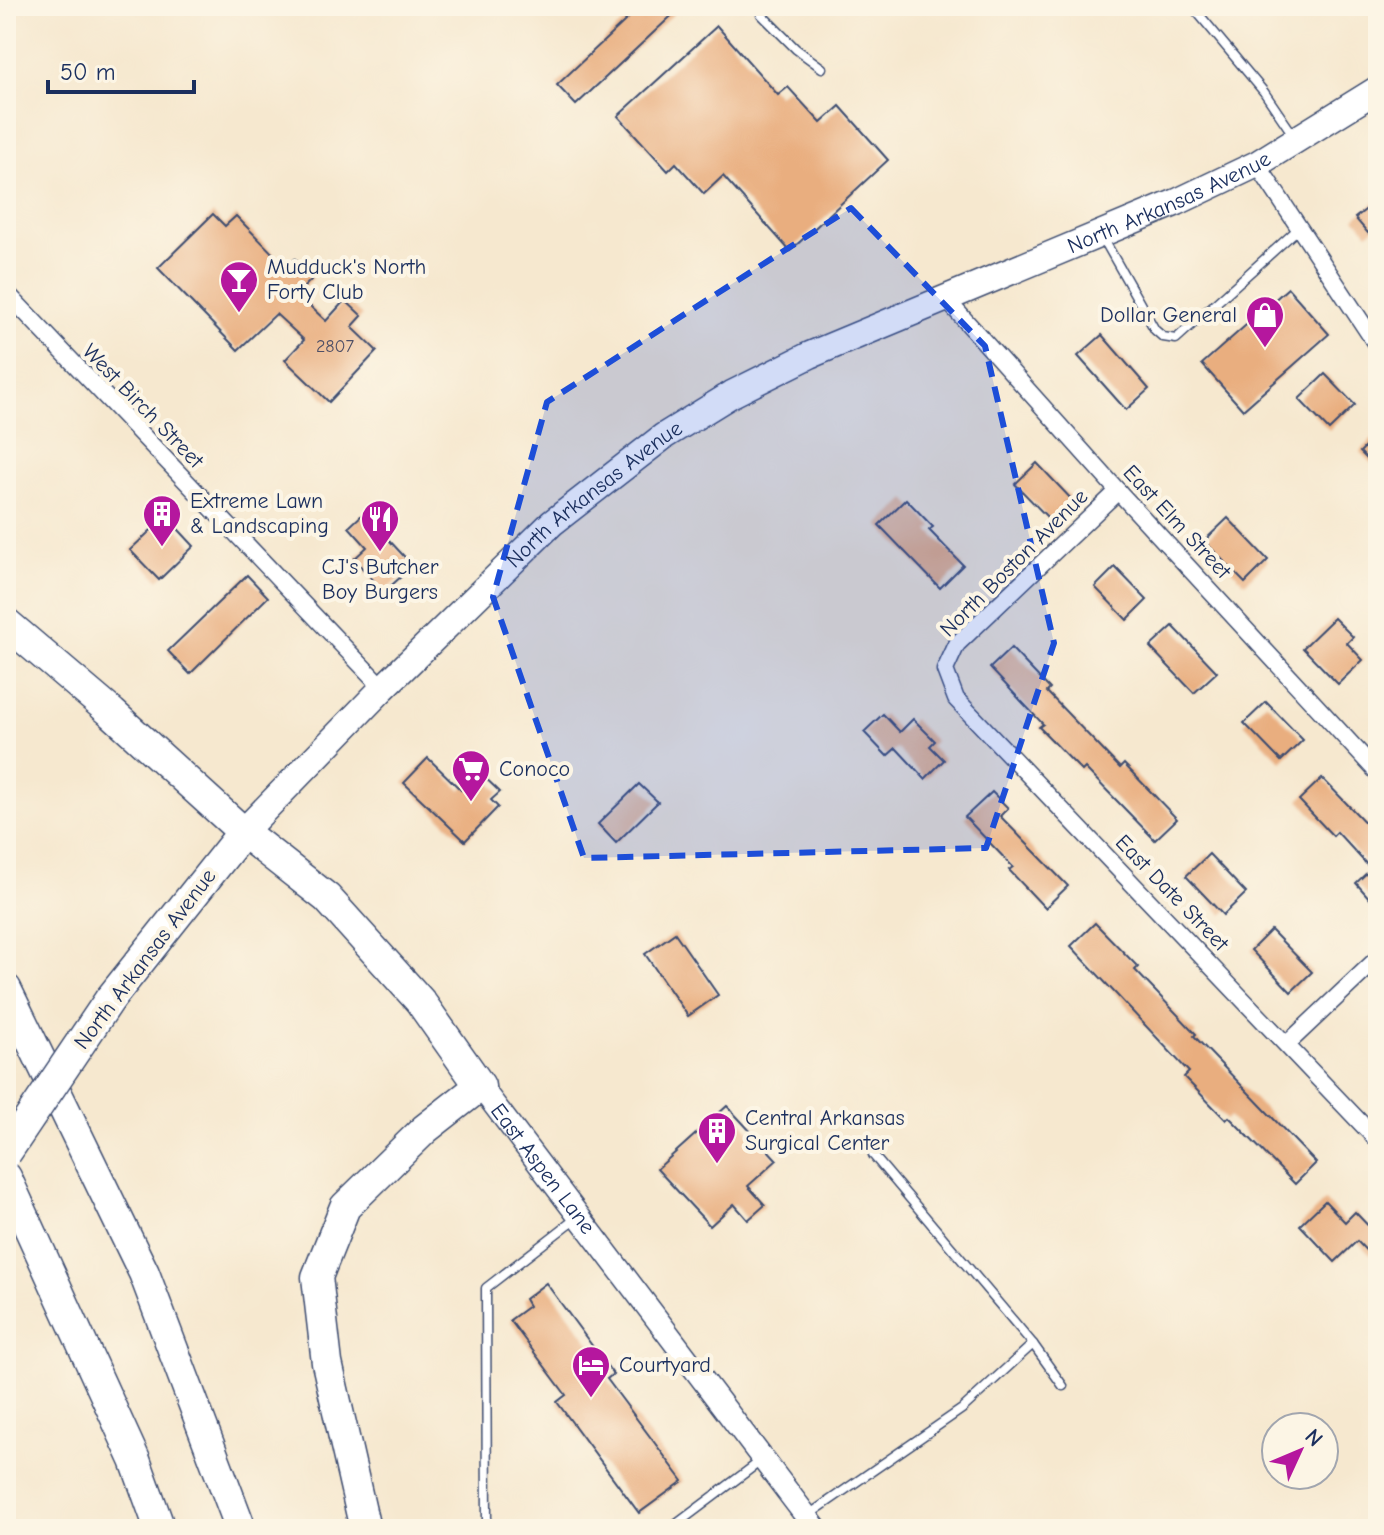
<svg xmlns="http://www.w3.org/2000/svg" width="1384" height="1535" font-family="'Comic Neue',sans-serif">
  <style>
    .building { fill: #e9ae7f }
    .lines { fill: none; stroke-linecap: round; stroke-linejoin: round }
    .lane-casing { stroke: #3c4b6f; stroke-width: 11 }
    .street-casing { stroke: #3c4b6f; stroke-width: 19 }
    .secondary-casing { stroke: #3c4b6f; stroke-width: 25 }
    .primary-casing { stroke: #3c4b6f; stroke-width: 29 }
    .highway-casing { stroke: #3c4b6f; stroke-width: 33 }
    .lane { stroke: #fff; stroke-width: 8 }
    .street { stroke: #fff; stroke-width: 16 }
    .secondary { stroke: #fff; stroke-width: 22 }
    .primary { stroke: #fff; stroke-width: 26 }
    .highway { stroke: #fff; stroke-width: 30 }
    .highway-bridge-casing { stroke: #3c4b6f; stroke-width: 33; stroke-linecap: butt }
    .highway-bridge { stroke: #fff; stroke-width: 30 }
    .marked { fill: #1d4ed8; fill-opacity: 0.2; stroke: #1d4ed8; stroke-width: 6; stroke-dasharray: 16 10; stroke-linejoin: round }
    .labels { text-anchor: middle; dominant-baseline: central; stroke-width: 8; stroke-linejoin: round; paint-order: stroke }
    .number-label { font-size: 18px; fill: #4e4f66 }
    .street-label { font-size: 22px; fill: #1b2f5e; stroke: #fcf5e5 }
    .poi-label { font-size: 22px; fill: #1b2f5e; stroke: #fcf5e5; text-anchor: start }
  </style>
  <rect width="100%" height="100%" fill="#fcf5e5"/>
  <filter id="ink" filterUnits="userSpaceOnUse"><feTurbulence type="fractalNoise" baseFrequency=".0125" numOctaves="2"/><feDisplacementMap in="SourceGraphic" scale="16" xChannelSelector="R" yChannelSelector="G"/><feConvolveMatrix kernelMatrix="1 2 1 2 8 2 1 2 1" color-interpolation-filters="sRGB"/></filter>
  <filter id="wash" filterUnits="userSpaceOnUse"><feTurbulence type="fractalNoise" baseFrequency=".006" numOctaves="4" result="noise"/><feDisplacementMap in="SourceGraphic" scale="32" xChannelSelector="R" yChannelSelector="G"/><feGaussianBlur stdDeviation="1.8" result="paint"/><feColorMatrix in="noise" values="0 0 0 0 0 0 0 0 0 0 0 0 0 0 0 0 0 1.4 0 .05"/><feComposite in="paint" operator="in"/></filter>
  <g filter="url(#wash)">
    <rect width="100%" height="100%" fill="#f6e8cf"/>
    <g id="blocks">
      <!-- building -->
      <g class="building">
        <path d="M 641,6 L 682,6 L 576,105 L 557,85 Z"/>
        <path d="M 717,26 L 778,95 L 788,87 L 821,123 L 840,106 L 888,160 L 790,251 L 723,176 L 704,194 L 676,163 L 668,171 L 618,116 Z"/>
        <path d="M 1378,200 L 1378,225 L 1368,233 L 1355,218 Z"/>
        <path d="M 213,214 L 225,226 L 236,216 L 286,267 L 295,259 L 313,278 L 297,294 L 326,321 L 345,300 L 362,316 L 352,327 L 377,351 L 329,402 L 285,360 L 304,340 L 276,314 L 238,350 L 158,268 Z"/>
        <path d="M 1288,288 L 1329,334 L 1243,410 L 1202,364 Z"/>
        <path d="M 1102,335 L 1149,389 L 1126,410 L 1078,356 Z"/>
        <path d="M 1325,374 L 1355,405 L 1329,430 L 1299,399 Z"/>
        <path d="M 1378,434 L 1378,470 L 1360,452 Z"/>
        <path d="M 1037,463 L 1076,504 L 1054,524 L 1015,484 Z"/>
        <path d="M 906,499 L 933,527 L 929,530 L 963,565 L 940,588 L 879,525 Z"/>
        <path d="M 364,513 L 413,566 L 384,592 L 354,559 L 367,547 L 349,527 Z"/>
        <path d="M 166,516 L 194,546 L 159,580 L 130,550 Z"/>
        <path d="M 1228,518 L 1268,560 L 1245,583 L 1204,541 Z"/>
        <path d="M 1115,567 L 1147,600 L 1127,620 L 1095,587 Z"/>
        <path d="M 247,575 L 268,597 L 190,674 L 168,651 Z"/>
        <path d="M 1334,618 L 1353,637 L 1347,643 L 1363,660 L 1338,684 L 1303,648 Z"/>
        <path d="M 1173,626 L 1217,672 L 1194,693 L 1150,647 Z"/>
        <path d="M 1011,648 L 1050,689 L 1047,692 L 1120,768 L 1124,764 L 1177,819 L 1155,840 L 1085,768 L 1082,771 L 1039,727 L 1043,724 L 990,668 Z"/>
        <path d="M 1266,702 L 1303,740 L 1281,761 L 1244,723 Z"/>
        <path d="M 883,714 L 900,732 L 913,719 L 935,741 L 930,746 L 944,760 L 925,779 L 896,748 L 887,756 L 864,732 Z"/>
        <path d="M 428,758 L 461,790 L 479,772 L 500,792 L 491,800 L 498,807 L 465,841 L 404,783 Z"/>
        <path d="M 1322,778 L 1378,836 L 1378,908 L 1356,883 L 1371,869 L 1337,832 L 1333,836 L 1299,800 Z"/>
        <path d="M 639,784 L 658,802 L 616,843 L 598,824 Z"/>
        <path d="M 992,792 L 1008,808 L 1000,816 L 1068,886 L 1045,908 L 1009,870 L 1013,867 L 965,817 Z"/>
        <path d="M 1209,854 L 1246,893 L 1223,915 L 1186,876 Z"/>
        <path d="M 1095,923 L 1138,967 L 1135,970 L 1196,1034 L 1194,1036 L 1316,1163 L 1295,1184 L 1229,1117 L 1226,1120 L 1184,1077 L 1189,1072 L 1071,946 Z"/>
        <path d="M 1271,930 L 1312,972 L 1291,992 L 1251,950 Z"/>
        <path d="M 675,933 L 718,995 L 688,1016 L 645,954 Z"/>
        <path d="M 727,1106 L 777,1160 L 748,1186 L 765,1205 L 748,1220 L 734,1204 L 710,1226 L 657,1169 Z"/>
        <path d="M 1325,1201 L 1345,1222 L 1355,1212 L 1378,1236 L 1378,1263 L 1357,1241 L 1335,1262 L 1300,1225 Z"/>
        <path d="M 546,1283 L 613,1374 L 607,1379 L 683,1481 L 639,1513 L 557,1402 L 566,1395 L 510,1320 L 529,1306 L 525,1299 Z"/>
      </g>
    </g>
  </g>
  <g filter="url(#ink)">
    <use href="#blocks" fill-opacity="0" stroke="#3c4b6f" stroke-width="2"/>
    <g class="lines">
      <!-- lane casing -->
      <g class="lane-casing">
        <g id="lane">
          <path d="M 1192,6 L 1264,92 L 1294,136"/>
          <path d="M 761,14 L 796,49 L 822,68"/>
          <path d="M 1103,238 L 1155,330 L 1163,337 L 1176,339 L 1299,228"/>
          <path d="M 873,1155 L 1033,1344 L 1063,1386"/>
          <path d="M 807,1516 L 962,1409 L 1033,1344"/>
          <path d="M 487,1529 L 486,1288 L 579,1216"/>
          <path d="M 670,1529 L 762,1460"/>
        </g>
      </g>
      <!-- street casing -->
      <g class="street-casing">
        <g id="street">
          <path d="M 1257,164 L 1378,347"/>
          <path d="M 6,292 L 383,688"/>
          <path d="M 946,299 L 1118,491 L 1378,773"/>
          <path d="M 1118,491 L 957,644 L 945,670 L 956,699 L 1378,1141"/>
          <path d="M 1287,1044 L 1378,958"/>
        </g>
      </g>
      <!-- secondary casing -->
      <g class="secondary-casing">
        <g id="secondary">
          <path id="s1" d="M 480,1086 L 816,1529"/>
        </g>
      </g>
      <!-- primary casing -->
      <g class="primary-casing">
        <g id="primary">
          <path id="s2" d="M 243,832 L 383,688 L 552,523 L 664,436 L 732,394 L 810,355 L 1177,202 L 1257,164 L 1378,89"/>
        </g>
      </g>
      <!-- highway casing -->
      <g class="highway-casing">
        <g id="highway">
          <path d="M 6,623 L 112,713 L 243,832 L 327,898 L 420,1001 L 480,1086 L 425,1129 L 345,1207 L 317,1277 L 327,1363 L 365,1529"/>
          <path d="M 6,989 L 144,1273 L 241,1529"/>
          <path d="M 110,999 L 243,832"/>
          <path d="M 6,1177 L 135,1460 L 160,1529"/>
        </g>
      </g>
      <!-- lane -->
      <use href="#lane" class="lane"/>
      <!-- street -->
      <use href="#street" class="street"/>
      <!-- secondary -->
      <use href="#secondary" class="secondary"/>
      <!-- primary -->
      <use href="#primary" class="primary"/>
      <!-- highway -->
      <use href="#highway" class="highway"/>
      <!-- highway-bridge casing -->
      <g class="highway-bridge-casing">
        <path id="highway-bridge" d="M 6,1153 L 110,999"/>
      </g>
      <!-- highway-bridge -->
      <use href="#highway-bridge" class="highway-bridge"/>
    </g>
  </g>
  <!-- marked area -->
  <path class="marked" d="M 851,208 L 985,346 L 1054,643 L 986,848 L 584,858 L 493,597 L 547,402 Z"/>
  <!-- icons -->
  <defs>
    <g id="bar-pin" transform="scale(2)"><path d="M0 17L-7.5 6A9.5 9.5 0 1 1 7.5 6Z" fill="#b5179e" stroke="#fcf5e5"/><path d="M-6-5H6L.8 .8V4.5H3.5V6h-7V4.5H-.8V.8Z" fill="#fff"/></g>
    <g id="shop-pin" transform="scale(2)"><path d="M0 17L-7.5 6A9.5 9.5 0 1 1 7.5 6Z" fill="#b5179e" stroke="#fcf5e5"/><path d="M-5-2.5h2.3a2.7 3.5 0 0 1 5.4 0H5L5.5 6h-11ZM-1.5-2.5h3a1.5 2.3 0 0 0-3 0Z" fill="#fff"/></g>
    <g id="building-pin" transform="scale(2)"><path d="M0 17L-7.5 6A9.5 9.5 0 1 1 7.5 6Z" fill="#b5179e" stroke="#fcf5e5"/><path d="M-4-6H4V6H1V3H-1V6H-4ZM-2.5-4.3h1.7v1.8h-1.7ZM.8-4.3h1.7v1.8H.8ZM-2.5-1h1.7V.8h-1.7ZM.8-1h1.7V.8H.8Z" fill="#fff"/></g>
    <g id="restaurant-pin" transform="scale(2)"><path d="M0 17L-7.5 6A9.5 9.5 0 1 1 7.5 6Z" fill="#b5179e" stroke="#fcf5e5"/><path d="M-5-6h1v4h1v-4h1v4h1v-4h1v5L-1.5 .5V6h-2V.5L-5-1ZM5-6V6H3V1.5H1.5Q1.5-4 5-6Z" fill="#fff"/></g>
    <g id="supermarket-pin" transform="scale(2)"><path d="M0 17L-7.5 6A9.5 9.5 0 1 1 7.5 6Z" fill="#b5179e" stroke="#fcf5e5"/><path d="M-6-5.5h2.5l.6 2H6L4.5 2H-2.5L-4.4-4H-6ZM-1.5 3.2a1.3 1.3 0 1 0 .1 0ZM3 3.2a1.3 1.3 0 1 0 .1 0Z" fill="#fff"/></g>
    <g id="hotel-pin" transform="scale(2)"><path d="M0 17L-7.5 6A9.5 9.5 0 1 1 7.5 6Z" fill="#b5179e" stroke="#fcf5e5"/><path d="M-6-4.5h1.5V1H6V5H4.5V3h-9V5H-6ZM-4 0a1.8 1.8 0 1 1 3.6 0ZM.5 0V-2.5h3Q6-2.5 6 0Z" fill="#fff"/></g>
  </defs>
  <g fill-rule="evenodd">
    <use href="#bar-pin" x="239" y="280"/>
    <use href="#shop-pin" x="1265" y="315"/>
    <use href="#building-pin" x="162" y="514"/>
    <use href="#restaurant-pin" x="380" y="519"/>
    <use href="#supermarket-pin" x="471" y="769"/>
    <use href="#building-pin" x="717" y="1131"/>
    <use href="#hotel-pin" x="591" y="1365"/>
  </g>
  <g class="labels">
    <!-- number labels -->
    <g class="number-label">
      <text x="335" y="346">2807</text>
    </g>
    <!-- street labels -->
    <g class="street-label">
      <text stroke="none"><textPath href="#s2" startOffset="1136">North Arkansas Avenue</textPath></text>
      <text transform="translate(143 406) rotate(46)">West Birch Street</text>
      <text stroke="none"><textPath href="#s2" startOffset="488">North Arkansas Avenue</textPath></text>
      <text transform="translate(1177 522) rotate(47)">East Elm Street</text>
      <text transform="translate(1014 563) rotate(-45)">North Boston Avenue</text>
      <text transform="translate(1172 893) rotate(46)">East Date Street</text>
      <text transform="translate(145 959) rotate(-53)">North Arkansas Avenue</text>
      <text stroke="none"><textPath href="#s1" startOffset="104">East Aspen Lane</textPath></text>
    </g>
    <!-- poi labels -->
    <g class="poi-label">
      <text x="267" y="267">Mudduck's North<tspan x="267" dy="25">Forty Club</tspan></text>
      <text x="1237" y="315" text-anchor="end">Dollar General</text>
      <text x="190" y="501">Extreme Lawn<tspan x="190" dy="25">&amp; Landscaping</tspan></text>
      <text x="380" y="567" text-anchor="middle">CJ's Butcher<tspan x="380" dy="25">Boy Burgers</tspan></text>
      <text x="499" y="769">Conoco</text>
      <text x="745" y="1118">Central Arkansas<tspan x="745" dy="25">Surgical Center</tspan></text>
      <text x="619" y="1365">Courtyard</text>
    </g>
  </g>
  <!-- margin -->
  <rect width="1384" height="1535" fill="none" stroke="#fcf5e5" stroke-width="32"/>
  <!-- north arrow -->
  <g transform="translate(1300 1451) rotate(46)"><circle r="38" fill="#fcf5e5" stroke="#a2a6af" stroke-width="2"/>
  <path d="M0-6L14 30L0 20L-14 30Z" fill="#b5179e"/>
  <text y="-12" font-size="22" font-weight="bold" text-anchor="middle" fill="#1b2f5e">N</text>
  </g>
  <!-- scale -->
  <path d="M48 80v12h146v-12" fill="none" stroke="#1b2f5e" stroke-width="4"/>
  <text x="60" y="80" font-size="24" fill="#1b2f5e" stroke="#fcf5e5" stroke-width="6" paint-order="stroke">50 m</text>
</svg>
